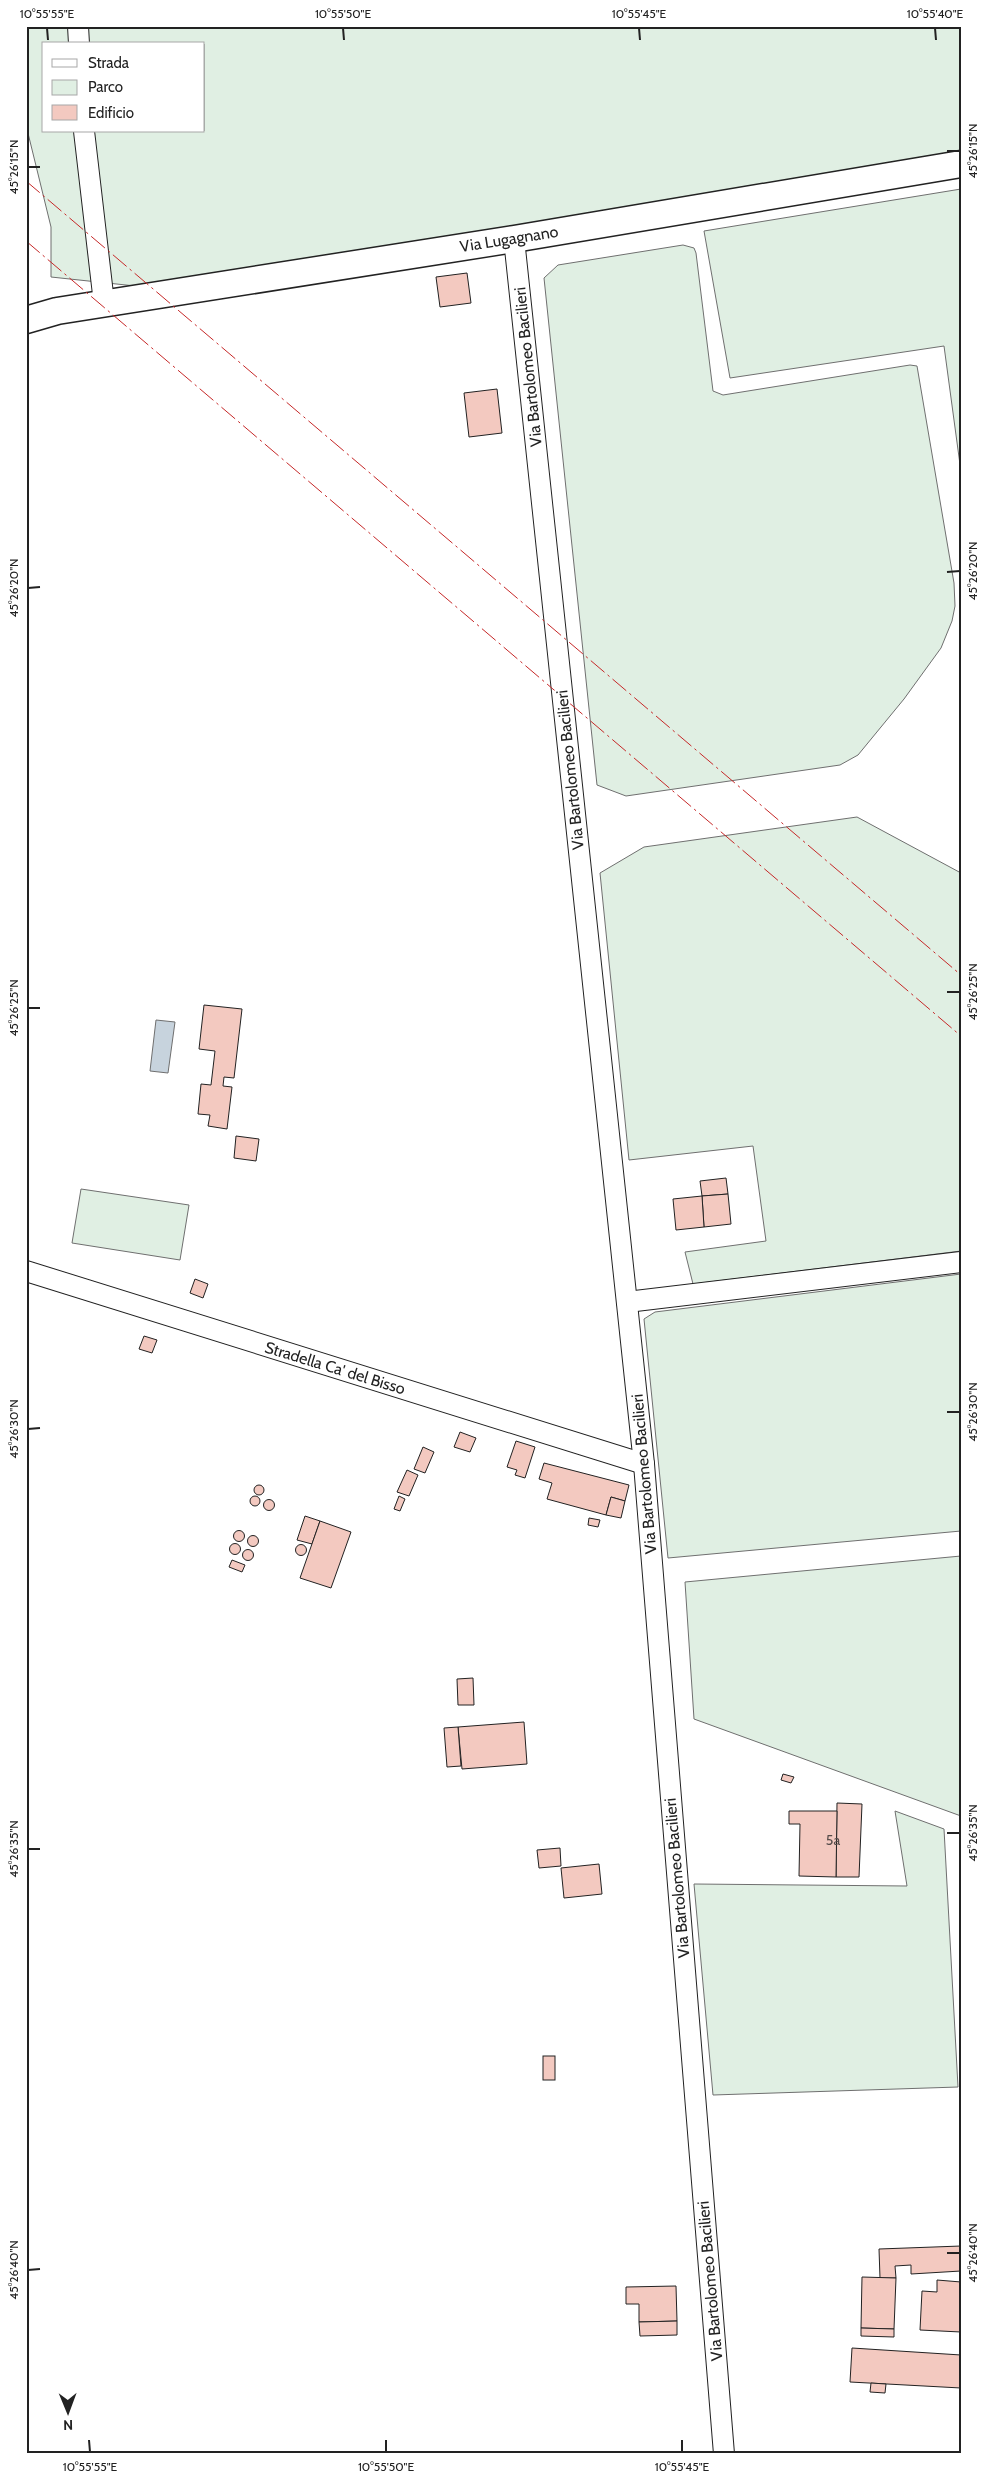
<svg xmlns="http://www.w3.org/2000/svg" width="987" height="2480" font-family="Cabin,sans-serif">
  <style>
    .green { fill: #e0efe3; stroke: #6f6f6f; fill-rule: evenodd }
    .water { fill: #c7d3dd; stroke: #6f6f6f }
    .building { fill: #f3c9c0; stroke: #222 }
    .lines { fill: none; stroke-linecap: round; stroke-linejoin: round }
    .minor-casing { stroke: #222; stroke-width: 22 }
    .major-casing { stroke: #222; stroke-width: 29 }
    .minor { stroke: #fff; stroke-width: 20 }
    .major { stroke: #fff; stroke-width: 26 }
    .power { stroke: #c62828; stroke-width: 1; stroke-dasharray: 18 4 2.5 4; stroke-linecap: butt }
    .ticks { fill: none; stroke: #222; stroke-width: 2 }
    .labels { text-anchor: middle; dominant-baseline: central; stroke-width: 4; stroke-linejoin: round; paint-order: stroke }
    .number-label { font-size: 14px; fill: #564c4a }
    .street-label { font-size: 16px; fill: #222; stroke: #fff }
    .neatline { fill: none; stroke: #222; stroke-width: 2 }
    .ticks-label { font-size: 12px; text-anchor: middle; fill: #222 }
  </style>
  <rect width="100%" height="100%" fill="#fff"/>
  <!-- green -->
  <g class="green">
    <path d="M 26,26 L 961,26 L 961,155 L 154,288 L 51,277 L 51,227 L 26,125 ZM 44,44 L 204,44 L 204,131 L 44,131 Z"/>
    <path d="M 961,189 L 961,472 L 944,346 L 730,378 L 704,231 Z"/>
    <path d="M 683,245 L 694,248 L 696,253 L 713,391 L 723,395 L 910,365 L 917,366 L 954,583 L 955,606 L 952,621 L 941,648 L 904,699 L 858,755 L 840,765 L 626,796 L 597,785 L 544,278 L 558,265 Z"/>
    <path d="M 857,817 L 961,873 L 961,1251 L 693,1284 L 685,1252 L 766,1241 L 753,1146 L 629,1160 L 600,873 L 644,847 Z"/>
    <path d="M 81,1189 L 189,1205 L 180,1260 L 72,1243 Z"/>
    <path d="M 961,1274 L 961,1531 L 668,1558 L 644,1319 L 655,1312 Z"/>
    <path d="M 961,1556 L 961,1816 L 694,1719 L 685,1582 Z"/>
    <path d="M 895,1811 L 944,1829 L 958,2087 L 713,2095 L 694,1884 L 907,1886 Z"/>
  </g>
  <!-- water -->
  <path class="water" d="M 156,1020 L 175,1022 L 168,1073 L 150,1071 Z"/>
  <!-- building -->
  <g class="building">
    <path d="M 467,273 L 471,303 L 440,307 L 436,277 Z"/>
    <path d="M 497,389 L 502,433 L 469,437 L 464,393 Z"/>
    <path d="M 204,1005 L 242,1009 L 234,1078 L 224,1077 L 223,1086 L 232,1087 L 227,1129 L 208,1126 L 210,1115 L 198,1114 L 201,1084 L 211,1085 L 215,1051 L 199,1049 Z"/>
    <path d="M 236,1136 L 259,1139 L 256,1161 L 234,1158 Z"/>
    <path d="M 726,1178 L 728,1194 L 702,1196 L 700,1181 Z"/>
    <path d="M 728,1194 L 731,1224 L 704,1227 L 702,1196 Z"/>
    <path d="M 702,1196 L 704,1227 L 676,1230 L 673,1199 Z"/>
    <path d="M 195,1279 L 208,1284 L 203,1298 L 190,1293 Z"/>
    <path d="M 144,1336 L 157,1340 L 152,1353 L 139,1349 Z"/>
    <path d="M 460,1432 L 476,1438 L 470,1452 L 454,1447 Z"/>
    <path d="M 516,1441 L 535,1447 L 525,1478 L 515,1475 L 517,1470 L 507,1467 Z"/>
    <path d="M 423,1447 L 434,1452 L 425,1473 L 414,1469 Z"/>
    <path d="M 544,1463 L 629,1485 L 625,1501 L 611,1497 L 606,1515 L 547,1499 L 552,1483 L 539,1479 Z"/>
    <path d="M 407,1470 L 418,1475 L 409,1496 L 397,1492 Z"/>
    <circle cx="259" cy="1490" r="5"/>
    <circle cx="255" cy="1501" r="5"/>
    <path d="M 399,1496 L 405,1499 L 400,1511 L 394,1509 Z"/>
    <path d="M 611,1497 L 625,1501 L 621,1518 L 606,1515 Z"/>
    <circle cx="269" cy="1505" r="5.5"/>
    <path d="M 305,1516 L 320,1521 L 312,1544 L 297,1540 Z"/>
    <path d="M 589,1518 L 600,1520 L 598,1527 L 588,1525 Z"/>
    <path d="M 320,1521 L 351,1532 L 331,1588 L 300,1578 Z"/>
    <circle cx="239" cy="1536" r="5.5"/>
    <circle cx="253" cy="1541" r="5.5"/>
    <circle cx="235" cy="1549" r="5.5"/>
    <circle cx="301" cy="1550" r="5.5"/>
    <circle cx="248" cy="1555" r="5.5"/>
    <path d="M 232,1560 L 245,1565 L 242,1572 L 229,1567 Z"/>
    <path d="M 473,1678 L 474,1705 L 458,1705 L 457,1679 Z"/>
    <path d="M 524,1722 L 527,1764 L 462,1769 L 458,1727 Z"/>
    <path d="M 458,1727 L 461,1766 L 447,1767 L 444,1728 Z"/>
    <path d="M 783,1774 L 794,1777 L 791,1783 L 781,1780 Z"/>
    <path d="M 837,1803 L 862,1804 L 859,1877 L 836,1877 Z"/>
    <path d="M 789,1811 L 837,1811 L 836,1877 L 799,1876 L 800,1824 L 789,1824 Z"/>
    <path d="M 560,1848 L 561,1866 L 539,1868 L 537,1850 Z"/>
    <path d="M 599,1864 L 602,1894 L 564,1898 L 561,1868 Z"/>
    <rect x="543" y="2056" width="12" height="24"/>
    <path d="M 961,2246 L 961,2271 L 911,2274 L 911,2265 L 895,2266 L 896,2278 L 880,2278 L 879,2249 Z"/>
    <path d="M 862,2277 L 896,2278 L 894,2329 L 861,2328 Z"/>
    <path d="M 937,2280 L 961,2282 L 961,2332 L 920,2330 L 922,2291 L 937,2292 Z"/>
    <path d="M 676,2286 L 677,2321 L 639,2322 L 639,2304 L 626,2304 L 626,2287 Z"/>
    <path d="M 677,2321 L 677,2335 L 640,2336 L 639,2322 Z"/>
    <path d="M 861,2328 L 894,2329 L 894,2337 L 861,2336 Z"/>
    <path d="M 852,2348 L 961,2355 L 961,2388 L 850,2382 Z"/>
    <path d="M 871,2383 L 886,2384 L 885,2393 L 870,2392 Z"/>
  </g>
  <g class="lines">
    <!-- minor casing -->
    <g class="minor-casing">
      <g id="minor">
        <path d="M 78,26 L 79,44"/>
        <path d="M 84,131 L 104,303"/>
        <path d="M 514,239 L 644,1464 L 724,2454"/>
        <path d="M 26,1271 L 644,1464"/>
        <path d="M 627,1302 L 961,1262"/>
      </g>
    </g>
    <!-- major casing -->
    <g class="major-casing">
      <path id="major" d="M 26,320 L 57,311 L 514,239 L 961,164"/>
    </g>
    <!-- minor -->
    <use href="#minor" class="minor"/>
    <!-- major -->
    <use href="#major" class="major"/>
    <!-- power -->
    <g class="power">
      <path d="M 26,181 L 961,975"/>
      <path d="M 26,241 L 961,1036"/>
    </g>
  </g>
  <!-- ticks -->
  <path class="ticks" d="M 47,28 L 48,40M 343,28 L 344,40M 639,28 L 640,40M 935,28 L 936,40M 947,151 L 960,151M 28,167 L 40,167M 947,572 L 960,571M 28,588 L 40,587M 947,992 L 960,992M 28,1008 L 40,1008M 947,1412 L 960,1412M 28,1429 L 40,1428M 947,1833 L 960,1833M 28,1849 L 40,1849M 947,2253 L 960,2253M 28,2270 L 40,2269M 89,2440 L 90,2452M 386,2440 L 386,2452M 682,2440 L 682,2452"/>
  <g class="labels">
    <!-- number labels -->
    <g class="number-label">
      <text x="833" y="1840">5a</text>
    </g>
    <!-- street labels -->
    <g class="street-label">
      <text transform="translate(509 239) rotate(-9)">Via Lugagnano</text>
      <text transform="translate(528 367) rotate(-96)">Via Bartolomeo Bacilieri</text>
      <text transform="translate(570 770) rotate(-96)">Via Bartolomeo Bacilieri</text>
      <text transform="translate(335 1368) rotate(17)">Stradella Ca' del Bisso</text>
      <text transform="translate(644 1474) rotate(-95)">Via Bartolomeo Bacilieri</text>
      <text transform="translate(677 1878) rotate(-95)">Via Bartolomeo Bacilieri</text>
      <text transform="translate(710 2281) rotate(-95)">Via Bartolomeo Bacilieri</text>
    </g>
  </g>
  <!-- border -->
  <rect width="987" height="2480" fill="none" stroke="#ffffff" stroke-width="55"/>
  <!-- legend -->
  <rect x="42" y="42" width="162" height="90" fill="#ffffff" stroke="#a7a7a7"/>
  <rect x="52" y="59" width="25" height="8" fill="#ffffff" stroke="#a7a7a7"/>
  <text x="88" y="68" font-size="15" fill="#222222">Strada</text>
  <rect x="52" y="80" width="25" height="15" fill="#e0efe3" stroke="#a7a7a7"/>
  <text x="88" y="92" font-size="15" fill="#222222">Parco</text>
  <rect x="52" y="105" width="25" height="15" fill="#f3c9c0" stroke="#a7a7a7"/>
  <text x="88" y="118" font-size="15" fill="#222222">Edificio</text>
  <!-- north arrow -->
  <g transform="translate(68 2412) rotate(179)" stroke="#ffffff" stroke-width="4" paint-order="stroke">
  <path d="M0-4L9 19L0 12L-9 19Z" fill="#222222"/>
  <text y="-8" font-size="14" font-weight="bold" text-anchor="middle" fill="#222222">N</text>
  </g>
  <rect x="28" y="28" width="932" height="2424" class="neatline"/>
  <g class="ticks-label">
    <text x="47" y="18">10°55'55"E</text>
    <text x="343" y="18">10°55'50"E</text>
    <text x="639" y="18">10°55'45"E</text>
    <text x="935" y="18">10°55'40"E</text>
    <text transform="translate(973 151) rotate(-90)" y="4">45°26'15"N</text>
    <text transform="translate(14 167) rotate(-90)" y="4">45°26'15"N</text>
    <text transform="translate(973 571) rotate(-90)" y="4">45°26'20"N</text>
    <text transform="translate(14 588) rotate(-90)" y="4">45°26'20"N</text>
    <text transform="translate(973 992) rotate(-90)" y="4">45°26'25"N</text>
    <text transform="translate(14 1008) rotate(-90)" y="4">45°26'25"N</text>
    <text transform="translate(973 1412) rotate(-90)" y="4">45°26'30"N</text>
    <text transform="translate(14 1429) rotate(-90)" y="4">45°26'30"N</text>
    <text transform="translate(973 1833) rotate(-90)" y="4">45°26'35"N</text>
    <text transform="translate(14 1849) rotate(-90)" y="4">45°26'35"N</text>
    <text transform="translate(973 2253) rotate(-90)" y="4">45°26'40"N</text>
    <text transform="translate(14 2270) rotate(-90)" y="4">45°26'40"N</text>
    <text x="90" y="2471">10°55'55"E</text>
    <text x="386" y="2471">10°55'50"E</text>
    <text x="682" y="2471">10°55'45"E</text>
  </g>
</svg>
